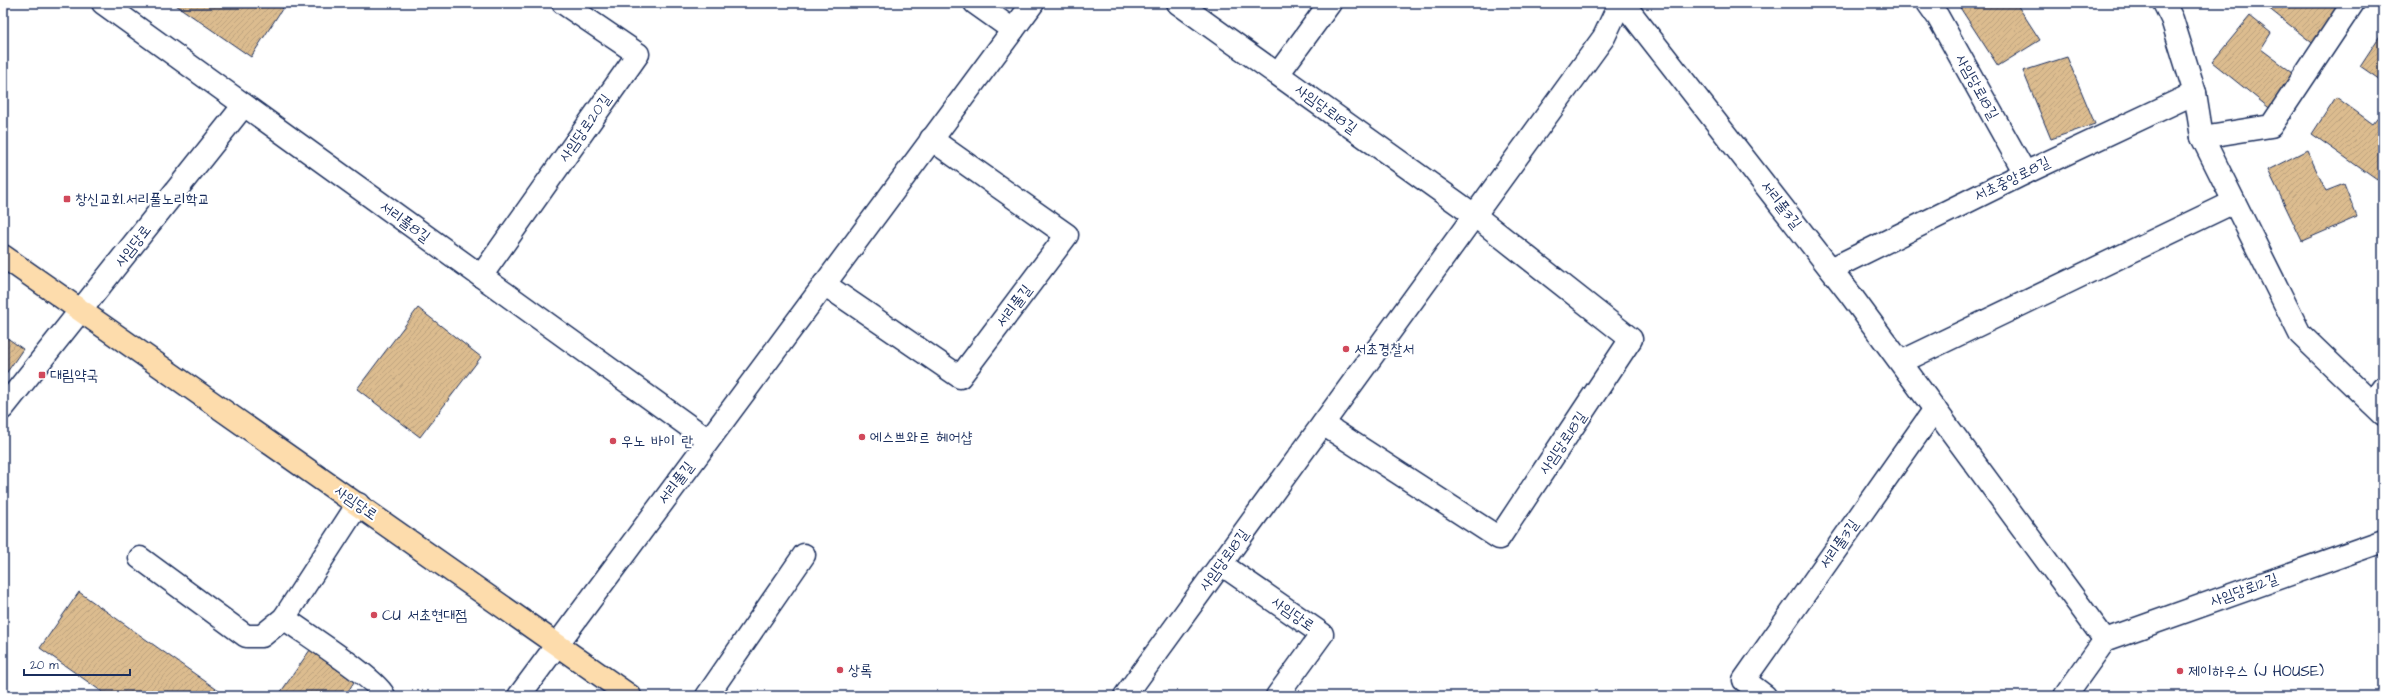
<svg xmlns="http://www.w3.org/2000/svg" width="2386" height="699" font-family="'Architects Daughter','Poor Story',sans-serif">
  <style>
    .building { fill: url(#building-hatch); stroke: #1b2f5e }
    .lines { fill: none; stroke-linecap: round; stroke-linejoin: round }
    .minor-casing { stroke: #1b2f5e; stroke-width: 25 }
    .major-casing { stroke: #1b2f5e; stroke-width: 25 }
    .minor { stroke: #fff; stroke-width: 22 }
    .major { stroke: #fddcac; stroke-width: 22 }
    .poi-dot { fill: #d1495b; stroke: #fff; stroke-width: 1.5 }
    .labels { text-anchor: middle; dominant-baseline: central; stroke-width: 4; stroke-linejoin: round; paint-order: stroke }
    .street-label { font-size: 15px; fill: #1b2f5e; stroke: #fff }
    .poi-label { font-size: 15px; fill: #1b2f5e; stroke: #fff; text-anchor: start }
  </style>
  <defs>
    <pattern id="building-hatch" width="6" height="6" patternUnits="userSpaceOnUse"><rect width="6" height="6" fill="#dcbc8f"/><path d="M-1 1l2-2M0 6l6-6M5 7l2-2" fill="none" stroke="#bca27e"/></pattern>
  </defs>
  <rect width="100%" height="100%" fill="#fff"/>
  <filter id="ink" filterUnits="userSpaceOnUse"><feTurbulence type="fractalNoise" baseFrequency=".025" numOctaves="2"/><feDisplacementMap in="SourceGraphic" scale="8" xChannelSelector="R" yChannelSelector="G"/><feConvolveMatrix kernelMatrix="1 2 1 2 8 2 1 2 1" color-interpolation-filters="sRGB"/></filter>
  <g filter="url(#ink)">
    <!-- building -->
    <g class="building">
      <path d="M 173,3 L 286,3 L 251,57 Z"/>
      <path d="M 1957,3 L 2016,3 L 2040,40 L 1998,66 Z"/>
      <path d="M 2262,3 L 2330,3 L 2340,11 L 2316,46 Z"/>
      <path d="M 2250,16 L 2271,33 L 2261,49 L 2297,76 L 2273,111 L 2212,62 Z"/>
      <path d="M 2383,31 L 2383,82 L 2360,66 Z"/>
      <path d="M 2067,57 L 2095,124 L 2051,139 L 2023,71 Z"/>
      <path d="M 2336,97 L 2373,124 L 2383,111 L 2383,171 L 2377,180 L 2312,134 Z"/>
      <path d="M 2307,150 L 2326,191 L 2344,184 L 2357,217 L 2302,241 L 2268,170 Z"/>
      <path d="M 418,308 L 481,357 L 420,437 L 357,389 Z"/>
      <path d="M 3,335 L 23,349 L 3,378 Z"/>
      <path d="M 79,592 L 226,696 L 108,696 L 40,648 Z"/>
      <path d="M 310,650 L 354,682 L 345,696 L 278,696 Z"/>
    </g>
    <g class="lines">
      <!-- minor casing -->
      <g class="minor-casing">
        <g id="minor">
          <path d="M 103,3 L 708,440"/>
          <path d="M 975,3 L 1013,30"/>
          <path d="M 1178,3 L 1474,215 L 1631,339 L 1499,538 L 1323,424"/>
          <path d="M 1623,3 L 1850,294 L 2105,640"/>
          <path d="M 1928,3 L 1938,17 L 2025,173"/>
          <path d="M 2164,3 L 2172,19 L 2195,93 L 2202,137 L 2300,334 L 2383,414"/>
          <path d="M 1278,74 L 1330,3"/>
          <path d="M 2202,137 L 2271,126 L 2353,3"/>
          <path d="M 1831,269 L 2025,173 L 2195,93"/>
          <path d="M 481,276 L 638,54 L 563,3"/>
          <path d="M 824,284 L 960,377 L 1067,235 L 931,139"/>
          <path d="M 1901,362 L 2234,202"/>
          <path d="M 2372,403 L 2383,388"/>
          <path d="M 3,408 L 244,105"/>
          <path d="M 140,558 L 246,636 L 262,636 L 284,618 L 358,504"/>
          <path d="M 1221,564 L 1322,634 L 1277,696"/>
          <path d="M 284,618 C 301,631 380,681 384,696"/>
          <path d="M 2105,640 L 2383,541"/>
          <path d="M 519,696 L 1033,3"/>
          <path d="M 707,696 L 804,555"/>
          <path d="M 1125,696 L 1604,37 L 1620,3"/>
          <path d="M 1765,696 L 1744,680 L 1935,409"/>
          <path d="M 2065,696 L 2105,640"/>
        </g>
      </g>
      <!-- major casing -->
      <g class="major-casing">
        <path id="major" d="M 3,256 L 630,696"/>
      </g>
      <!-- minor -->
      <use href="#minor" class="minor"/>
      <!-- major -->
      <use href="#major" class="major"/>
    </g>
  </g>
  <!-- markers -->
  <g class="poi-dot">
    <rect x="63" y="195" width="8" height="8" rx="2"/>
    <circle cx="1346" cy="349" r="4"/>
    <rect x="38" y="371" width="8" height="8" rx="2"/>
    <circle cx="862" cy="437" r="4"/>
    <circle cx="613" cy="441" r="4"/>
    <circle cx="374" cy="615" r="4"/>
    <circle cx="840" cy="670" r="4"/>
    <circle cx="2180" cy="671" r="4"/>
  </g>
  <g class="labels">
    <!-- street labels -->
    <g class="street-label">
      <text transform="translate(1977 87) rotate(61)">사임당로18길</text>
      <text transform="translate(1326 109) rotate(36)">사임당로18길</text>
      <text transform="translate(585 128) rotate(-55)">사임당로20길</text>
      <text transform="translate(2012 179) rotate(-26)">서초중앙로8길</text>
      <text transform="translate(1781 205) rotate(52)">서리풀3길</text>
      <text transform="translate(405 222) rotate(36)">서리풀8길</text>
      <text transform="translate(133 246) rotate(-52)">사임당로</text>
      <text transform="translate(1014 306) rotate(-53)">서리풀길</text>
      <text transform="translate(1563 443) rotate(-56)">사임당로18길</text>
      <text transform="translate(676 483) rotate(-53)">서리풀길</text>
      <text transform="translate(356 503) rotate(35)">사임당로</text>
      <text transform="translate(1839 544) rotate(-55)">서리풀3길</text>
      <text transform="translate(1224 560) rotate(-54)">사임당로18길</text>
      <text transform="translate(2244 590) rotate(-20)">사임당로12길</text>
      <text transform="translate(1293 614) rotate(35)">사임당로</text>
    </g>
    <!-- poi labels -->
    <g class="poi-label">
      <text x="75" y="199">창신교회.서리풀노리학교</text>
      <text x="1354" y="349">서초경찰서</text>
      <text x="50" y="375">대림약국</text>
      <text x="870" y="437">에스쁘와르 헤어샵</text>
      <text x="621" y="441">우노 바이 란</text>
      <text x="382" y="615">CU 서초현대점</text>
      <text x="848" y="670">상록</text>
      <text x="2188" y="671">제이하우스 (J HOUSE)</text>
    </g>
  </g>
  <!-- margin -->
  <rect width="2386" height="699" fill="none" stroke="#fff" stroke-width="16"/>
  <rect x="8" y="8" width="2370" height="683" fill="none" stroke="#1b2f5e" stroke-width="1.5" filter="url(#ink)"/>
  <!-- scale -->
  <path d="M24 669v6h106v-6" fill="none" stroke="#1b2f5e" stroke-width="2"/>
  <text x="30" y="669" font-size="12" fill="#1b2f5e" stroke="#ffffff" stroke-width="3" paint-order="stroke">20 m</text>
</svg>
